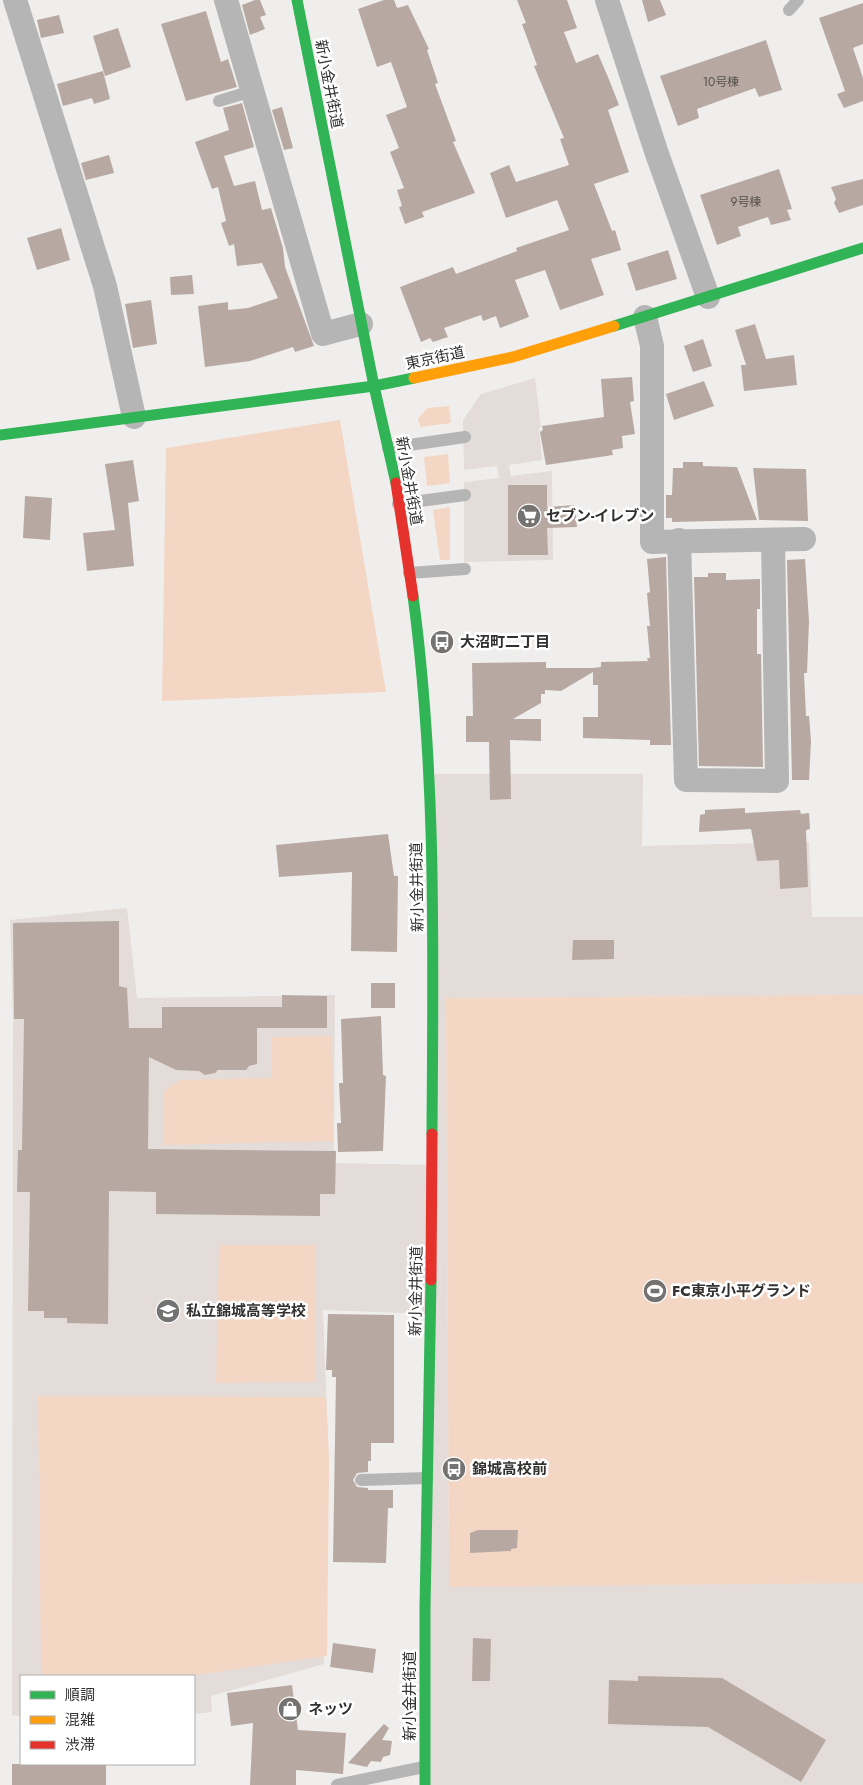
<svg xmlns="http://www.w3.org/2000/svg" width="863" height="1785" font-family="Jost,'Noto Sans JP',sans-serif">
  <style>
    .built { fill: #e3dcd8 }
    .green { fill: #f4d6c4 }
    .building { fill: #b7a9a1 }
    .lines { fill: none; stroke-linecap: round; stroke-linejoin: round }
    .lane { stroke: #b6b5b5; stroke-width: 12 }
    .street { stroke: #b6b5b5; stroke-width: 24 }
    .fast { stroke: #30b455; stroke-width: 11 }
    .slow { stroke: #ff9f0a; stroke-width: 11 }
    .jam { stroke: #e5322d; stroke-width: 11 }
    .labels { text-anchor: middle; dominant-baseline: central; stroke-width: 5; stroke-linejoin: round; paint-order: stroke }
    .number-label { font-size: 12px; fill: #534f4c }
    .street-label { font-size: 15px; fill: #323130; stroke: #fff }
    .poi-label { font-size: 15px; font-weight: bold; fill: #323130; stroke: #fff; text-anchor: start }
  </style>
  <rect width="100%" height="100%" fill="#f0eeec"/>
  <!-- built -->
  <g class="built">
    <path d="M 535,378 L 541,427 L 539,427 L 542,460 L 509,465 L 511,476 L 552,471 L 553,560 L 464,562 L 464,482 L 499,478 L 497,466 L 464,470 L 463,420 L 481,394 Z"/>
    <path d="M 430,774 L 643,774 L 642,846 L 809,842 L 812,917 L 863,917 L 863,995 L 446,998 L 449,1586 L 863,1583 L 863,1785 L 425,1785 L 431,1314 L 323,1310 L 329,1461 L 324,1664 L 211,1696 L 212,1712 L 194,1714 L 194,1676 L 21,1676 L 21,1716 L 12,1715 L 13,1024 L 10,920 L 127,908 L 137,998 L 335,995 L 334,1163 L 432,1165 Z"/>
  </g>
  <!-- green -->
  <g class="green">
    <path d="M 449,406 L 451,423 L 420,427 L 418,419 L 427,408 Z"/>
    <path d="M 340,420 L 386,692 L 162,701 L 166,448 Z"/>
    <path d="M 448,454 L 450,483 L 427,486 L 424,457 Z"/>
    <path d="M 450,507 L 450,560 L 440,560 L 433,510 Z"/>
    <path d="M 863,995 L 863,1583 L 449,1587 L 446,998 Z"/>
    <path d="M 332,1036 L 333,1141 L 164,1145 L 164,1091 L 179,1080 L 271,1078 L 271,1037 Z"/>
    <path d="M 219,1245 L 316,1245 L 316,1382 L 216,1383 Z"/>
    <path d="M 38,1396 L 326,1397 L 329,1461 L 327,1656 L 189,1676 L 41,1675 Z"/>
  </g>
  <!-- building -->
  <g class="building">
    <path d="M 255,0 L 260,0 L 266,15 L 260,17 L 265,29 L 250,35 L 242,5 Z"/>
    <path d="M 384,0 L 394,0 L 397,8 L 408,5 L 429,49 L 427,50 L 438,83 L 435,84 L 456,141 L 453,142 L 475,193 L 422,212 L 424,217 L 405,224 L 399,207 L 402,206 L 397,190 L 404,188 L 390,152 L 399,148 L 386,115 L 407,107 L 391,62 L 377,67 L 358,9 Z"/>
    <path d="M 517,0 L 567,0 L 577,28 L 564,32 L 576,63 L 598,54 L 608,77 L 619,105 L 608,110 L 629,172 L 594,184 L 612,231 L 615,230 L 621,250 L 591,259 L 604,295 L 560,310 L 545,270 L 515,280 L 529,317 L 500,328 L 496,316 L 483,321 L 481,315 L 444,328 L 448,337 L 433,342 L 430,338 L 421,342 L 400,287 L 453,267 L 456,274 L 517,251 L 516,248 L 569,230 L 557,200 L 506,218 L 490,173 L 509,165 L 516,182 L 569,165 L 560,139 L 564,138 L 534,66 L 537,65 L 522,24 L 526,23 Z"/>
    <path d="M 642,0 L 660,0 L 666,15 L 648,22 Z"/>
    <path d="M 863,3 L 863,44 L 853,48 L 863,78 L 863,101 L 844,108 L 837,94 L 845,91 L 819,18 Z"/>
    <path d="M 206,11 L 221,62 L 228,59 L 237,87 L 186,101 L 161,24 Z"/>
    <path d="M 59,15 L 64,33 L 41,38 L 37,20 Z"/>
    <path d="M 118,28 L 131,67 L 105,76 L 93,36 Z"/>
    <path d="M 766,40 L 782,90 L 759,97 L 755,88 L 697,109 L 699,118 L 678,126 L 660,76 Z"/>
    <path d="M 103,71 L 110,99 L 94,104 L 92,98 L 63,106 L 57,84 Z"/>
    <path d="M 242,103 L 254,147 L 224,156 L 234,186 L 255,181 L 262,210 L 271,208 L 283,248 L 285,267 L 314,346 L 295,352 L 293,347 L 250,361 L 205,367 L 198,306 L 228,302 L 228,310 L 248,308 L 278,298 L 262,263 L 237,266 L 234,244 L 229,246 L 221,223 L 226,221 L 218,187 L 212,189 L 195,142 L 229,130 L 223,108 Z"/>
    <path d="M 282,107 L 293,148 L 284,150 L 272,110 Z"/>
    <path d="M 109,155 L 114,173 L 86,180 L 81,163 Z"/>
    <path d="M 779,169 L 792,209 L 787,210 L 791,220 L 771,225 L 768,217 L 738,227 L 741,236 L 717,245 L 700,195 Z"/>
    <path d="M 863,179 L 863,205 L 839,213 L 834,203 L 836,199 L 831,187 Z"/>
    <path d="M 61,228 L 70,260 L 37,270 L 27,238 Z"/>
    <path d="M 668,250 L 677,279 L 636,291 L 627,263 Z"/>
    <path d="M 192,275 L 194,294 L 171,295 L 170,277 Z"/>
    <path d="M 151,300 L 157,344 L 133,348 L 125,304 Z"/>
    <path d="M 755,324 L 766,359 L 794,355 L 797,385 L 744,391 L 741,365 L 746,365 L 735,330 Z"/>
    <path d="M 703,339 L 712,366 L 693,372 L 684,346 Z"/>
    <path d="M 632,377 L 634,401 L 630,402 L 635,434 L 622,436 L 623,448 L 612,450 L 613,455 L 546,465 L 540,432 L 543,430 L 542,426 L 604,417 L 601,379 Z"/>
    <path d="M 704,381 L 714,406 L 674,420 L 666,394 Z"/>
    <path d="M 133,460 L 139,501 L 128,503 L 134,566 L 87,571 L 83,533 L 115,530 L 105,464 Z"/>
    <path d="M 683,462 L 703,462 L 703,466 L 737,467 L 757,520 L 672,522 L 672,518 L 666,518 L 666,495 L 672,495 L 673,468 L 683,468 Z"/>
    <path d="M 753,468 L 806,469 L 808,521 L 759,520 Z"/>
    <path d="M 508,485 L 547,485 L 547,507 L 575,505 L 577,527 L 547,528 L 548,555 L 508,555 Z"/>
    <path d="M 25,496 L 52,498 L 50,540 L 23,538 Z"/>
    <path d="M 666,557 L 671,745 L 650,745 L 650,740 L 583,738 L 583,717 L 598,717 L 598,685 L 593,685 L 593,672 L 561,691 L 545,690 L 545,694 L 541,694 L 541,703 L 513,719 L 541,719 L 541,741 L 510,740 L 511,799 L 490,800 L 489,742 L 466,742 L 466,716 L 473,716 L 472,663 L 546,662 L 546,668 L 593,668 L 601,667 L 601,662 L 648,661 L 647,658 L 650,658 L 647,626 L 650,626 L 647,593 L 650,592 L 647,559 Z"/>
    <path d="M 805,559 L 809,621 L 807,673 L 804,673 L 806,716 L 809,716 L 811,741 L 809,780 L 792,780 L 787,560 Z"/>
    <path d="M 708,573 L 726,573 L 726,580 L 760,579 L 760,609 L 757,609 L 757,654 L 761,654 L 763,767 L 699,766 L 694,577 L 708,577 Z"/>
    <path d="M 745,808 L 745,813 L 800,810 L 801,814 L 809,813 L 810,829 L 806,830 L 808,887 L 780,889 L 779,860 L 757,861 L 751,829 L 699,832 L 700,815 L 705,814 L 705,810 Z"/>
    <path d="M 388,834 L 394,876 L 398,876 L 397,952 L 351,951 L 352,872 L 279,877 L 276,845 Z"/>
    <path d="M 119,921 L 119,986 L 127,988 L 129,1028 L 162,1028 L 162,1007 L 282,1007 L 282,995 L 327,996 L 327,1028 L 257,1028 L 257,1064 L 249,1066 L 246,1070 L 218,1070 L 215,1073 L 205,1075 L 199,1071 L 176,1070 L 149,1057 L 148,1149 L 336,1151 L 335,1194 L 320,1194 L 320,1216 L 156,1214 L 156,1192 L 109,1191 L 108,1324 L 67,1323 L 67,1318 L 44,1318 L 44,1311 L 28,1311 L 30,1192 L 17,1192 L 18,1150 L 22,1150 L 24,1019 L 14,1019 L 13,923 Z"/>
    <path d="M 573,940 L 614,940 L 614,959 L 572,960 Z"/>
    <rect x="371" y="983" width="24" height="25"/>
    <path d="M 381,1016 L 383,1075 L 386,1076 L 383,1151 L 338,1152 L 337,1123 L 341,1123 L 339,1083 L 343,1083 L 341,1019 Z"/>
    <path d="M 328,1314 L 394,1315 L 394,1443 L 371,1443 L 371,1461 L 368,1461 L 368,1472 L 357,1473 L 353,1480 L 357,1487 L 368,1488 L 368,1490 L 393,1490 L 393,1508 L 388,1508 L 386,1563 L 333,1562 L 336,1377 L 332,1377 L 332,1370 L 326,1370 Z"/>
    <path d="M 478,1530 L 518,1530 L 517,1548 L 511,1549 L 511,1551 L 470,1553 L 470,1533 Z"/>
    <path d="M 473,1638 L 491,1639 L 490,1681 L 472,1681 Z"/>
    <path d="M 333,1643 L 376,1649 L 373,1673 L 330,1667 Z"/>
    <path d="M 638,1676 L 722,1678 L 826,1740 L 801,1782 L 708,1727 L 608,1724 L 609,1680 L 638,1681 Z"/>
    <path d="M 292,1685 L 298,1730 L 346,1733 L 343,1774 L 296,1770 L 296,1785 L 250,1785 L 253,1723 L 231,1726 L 227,1693 Z"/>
    <path d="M 384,1724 L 389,1728 L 382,1740 L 392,1741 L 390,1755 L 383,1757 L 381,1762 L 371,1761 L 367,1767 L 348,1763 Z"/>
    <rect x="12" y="1764" width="94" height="21"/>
  </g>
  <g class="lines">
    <!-- lane -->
    <g class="lane">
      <path d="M 789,10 L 798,0"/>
      <path d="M 219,101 L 252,91"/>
      <path d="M 388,448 L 465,437"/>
      <path d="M 398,504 L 465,495"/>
      <path d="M 409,573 L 465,569"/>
      <path d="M 361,1480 L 427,1478"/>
      <path d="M 337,1785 L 424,1767"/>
    </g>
    <!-- street -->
    <g class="street">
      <path d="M 15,0 L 105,286 L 134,417"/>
      <path d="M 226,0 L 323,334 L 361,324"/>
      <path d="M 607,0 L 656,151 L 708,297"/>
      <path d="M 645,317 L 652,346 L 652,542 L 804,539"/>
      <path d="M 679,540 L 686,780 L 777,781 L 773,540"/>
    </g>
    <!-- fast -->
    <g class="fast">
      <path d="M 297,0 L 374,386 L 396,483"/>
      <path d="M 614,326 L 863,248"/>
      <path d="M 0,435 L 374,386 L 414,378"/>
      <path d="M 413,596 C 437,774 433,955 432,1134"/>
      <path d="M 425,1785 L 425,1608 L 431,1280"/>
    </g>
    <!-- slow -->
    <path class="slow" d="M 414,378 L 513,357 L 614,326"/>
    <!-- jam -->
    <g class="jam">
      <path d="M 396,483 L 413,596"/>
      <path d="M 431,1280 L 432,1134"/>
    </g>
  </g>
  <!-- icons -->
  <defs>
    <g id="supermarket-disc" transform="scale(1.25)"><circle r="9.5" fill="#747372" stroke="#fff"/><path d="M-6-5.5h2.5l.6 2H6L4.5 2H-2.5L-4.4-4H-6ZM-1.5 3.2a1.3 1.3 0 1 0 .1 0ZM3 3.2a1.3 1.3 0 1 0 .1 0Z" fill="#fff"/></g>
    <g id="bus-disc" transform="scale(1.25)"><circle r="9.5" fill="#747372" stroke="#fff"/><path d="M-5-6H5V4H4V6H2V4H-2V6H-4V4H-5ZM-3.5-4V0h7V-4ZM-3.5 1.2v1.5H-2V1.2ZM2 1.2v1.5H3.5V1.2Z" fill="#fff"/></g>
    <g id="stadium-disc" transform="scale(1.25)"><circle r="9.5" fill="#747372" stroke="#fff"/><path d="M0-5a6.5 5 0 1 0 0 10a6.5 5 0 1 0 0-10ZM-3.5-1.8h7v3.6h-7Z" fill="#fff"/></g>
    <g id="school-disc" transform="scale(1.25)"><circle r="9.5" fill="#747372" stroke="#fff"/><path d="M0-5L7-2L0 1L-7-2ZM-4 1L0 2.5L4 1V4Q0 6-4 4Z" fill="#fff"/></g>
    <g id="shop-disc" transform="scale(1.25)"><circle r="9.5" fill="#747372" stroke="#fff"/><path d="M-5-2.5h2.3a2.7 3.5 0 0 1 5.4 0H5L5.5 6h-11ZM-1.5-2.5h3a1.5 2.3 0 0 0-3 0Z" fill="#fff"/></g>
  </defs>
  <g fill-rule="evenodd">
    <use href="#supermarket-disc" x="529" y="516"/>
    <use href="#bus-disc" x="442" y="642"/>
    <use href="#stadium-disc" x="655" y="1291"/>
    <use href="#school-disc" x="168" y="1311"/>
    <use href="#bus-disc" x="454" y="1469"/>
    <use href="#shop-disc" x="290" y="1709"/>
  </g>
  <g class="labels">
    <!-- number labels -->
    <g class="number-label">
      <text x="721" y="82">10号棟</text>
      <text x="746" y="202">9号棟</text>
    </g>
    <!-- street labels -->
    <g class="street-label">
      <text transform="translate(329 84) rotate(79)">新小金井街道</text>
      <text transform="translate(435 358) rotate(-12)">東京街道</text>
      <text transform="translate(409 481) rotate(80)">新小金井街道</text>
      <text transform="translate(417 887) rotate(-91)">新小金井街道</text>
      <text transform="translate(416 1291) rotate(-89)">新小金井街道</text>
      <text transform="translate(410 1696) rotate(-90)">新小金井街道</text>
    </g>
    <!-- poi labels -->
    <g class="poi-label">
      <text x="546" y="516">セブン-イレブン</text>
      <text x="460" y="642">大沼町二丁目</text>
      <text x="672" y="1291">FC東京小平グランド</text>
      <text x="186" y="1311">私立錦城高等学校</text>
      <text x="472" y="1469">錦城高校前</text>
      <text x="308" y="1709">ネッツ</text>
    </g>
  </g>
  <!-- legend -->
  <rect x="20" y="1675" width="175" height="90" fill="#ffffff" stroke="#adadac"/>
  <rect x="30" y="1691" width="25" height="8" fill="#30b455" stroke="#adadac"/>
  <text x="65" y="1700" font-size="15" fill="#323130">順調</text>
  <rect x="30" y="1716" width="25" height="8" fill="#ff9f0a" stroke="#adadac"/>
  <text x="65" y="1725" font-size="15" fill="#323130">混雑</text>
  <rect x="30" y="1741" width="25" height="8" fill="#e5322d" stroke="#adadac"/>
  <text x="65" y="1750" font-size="15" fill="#323130">渋滞</text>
</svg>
